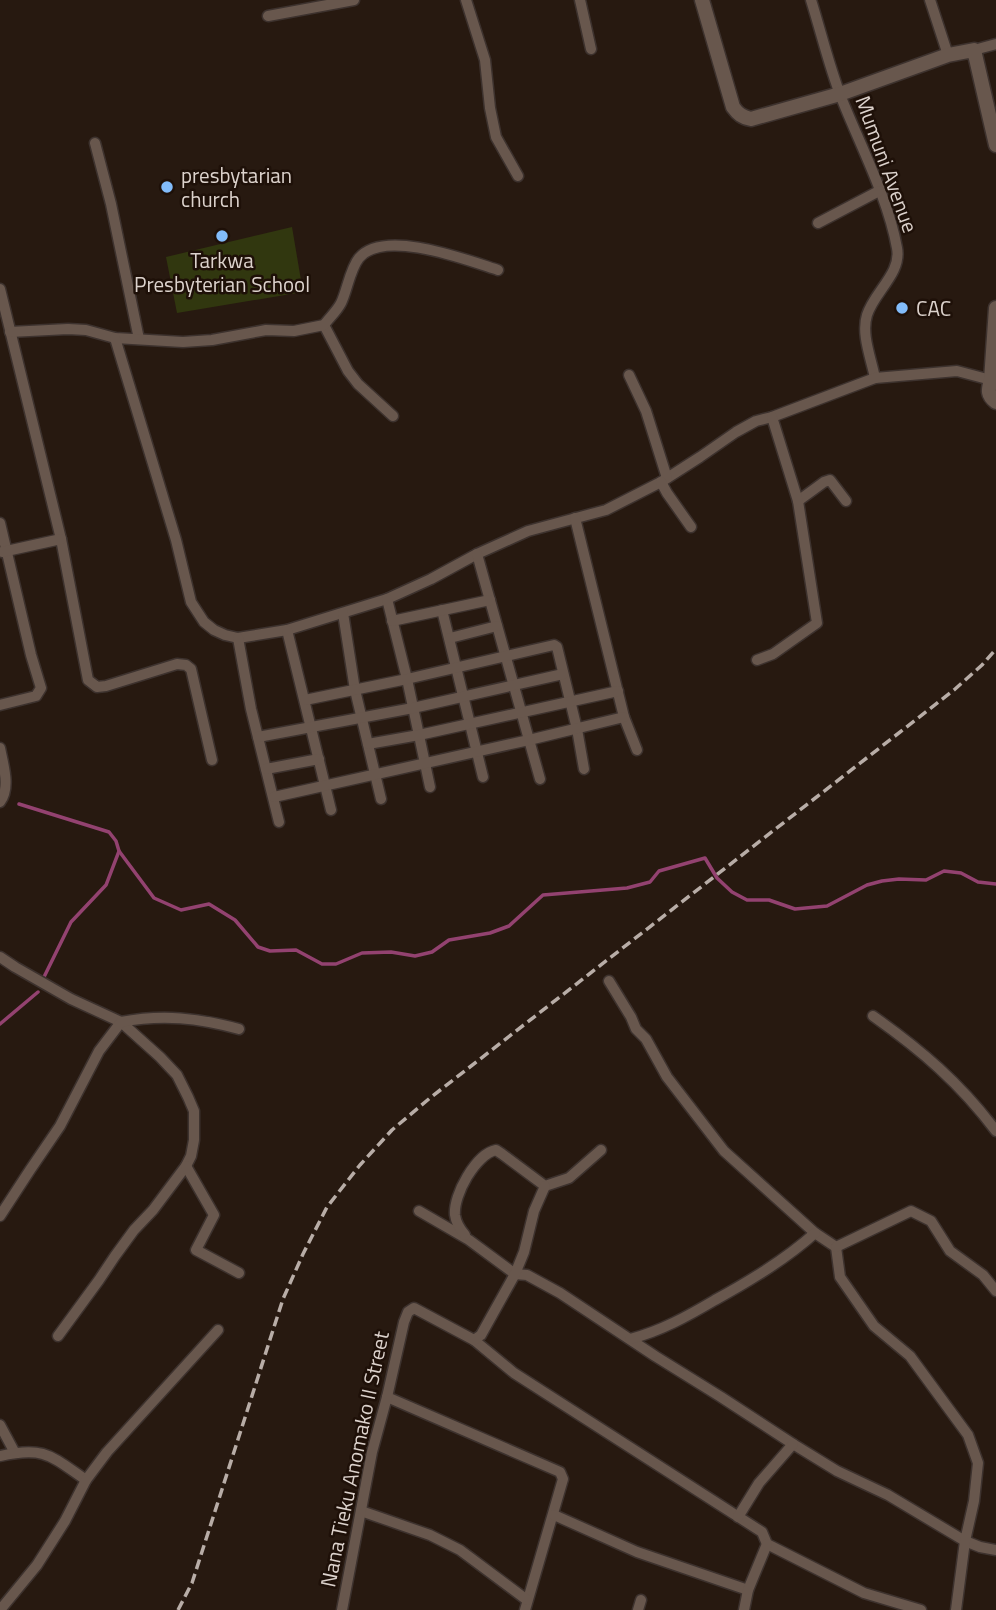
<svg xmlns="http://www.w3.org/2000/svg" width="996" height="1610" font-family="'Titillium Web',sans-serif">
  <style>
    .green { fill: #31370f }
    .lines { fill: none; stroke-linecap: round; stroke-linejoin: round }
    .stream { stroke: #934270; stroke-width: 3.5 }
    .minor-casing { stroke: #3d322e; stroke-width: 13 }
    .tertiary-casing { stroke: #3d322e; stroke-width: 17 }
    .minor { stroke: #68574d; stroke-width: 10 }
    .tertiary { stroke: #68574d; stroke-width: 14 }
    .rail { stroke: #b8ada7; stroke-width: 3.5; stroke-dasharray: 10 5; stroke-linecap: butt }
    .poi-dot { fill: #82bcfa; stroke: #1e1008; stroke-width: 2.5 }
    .labels { text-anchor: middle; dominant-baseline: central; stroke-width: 5; stroke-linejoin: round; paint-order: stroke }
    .street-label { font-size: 21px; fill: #dcd2cc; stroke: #1e1008 }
    .poi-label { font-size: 21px; fill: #dcd2cc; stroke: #1e1008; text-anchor: start }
  </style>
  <rect width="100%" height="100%" fill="#271910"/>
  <!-- green -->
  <path class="green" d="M 292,227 L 303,292 L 177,313 L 166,257 Z"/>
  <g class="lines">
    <!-- stream -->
    <g class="stream">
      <path d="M 19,804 L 109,832 L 116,841 L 119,851 L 154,898 L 181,910 L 209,904 L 235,920 L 258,947 L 270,951 L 296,950 L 322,964 L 336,964 L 362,953 L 391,952 L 415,956 L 432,952 L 449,940 L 490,933 L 509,926 L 543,895 L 627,888 L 650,882 L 659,871 L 705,858 L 717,878 L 732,892 L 747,900 L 769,900 L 795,909 L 827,906 L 867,885 L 882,881 L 899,879 L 926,880 L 944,871 L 961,873 L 978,882 L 996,884"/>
      <path d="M 44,977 L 71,922 L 106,885 L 119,851"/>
      <path d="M 0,1024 L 38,992"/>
    </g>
    <!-- minor casing -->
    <g class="minor-casing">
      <g id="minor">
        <path d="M 466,0 L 485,60 L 490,108 L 496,137 L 518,176"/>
        <path d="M 580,0 L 591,49"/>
        <path d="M 811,0 C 821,32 829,66 841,97 C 860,145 888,198 897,248 C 902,273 874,292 867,315 C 861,334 871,358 875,378"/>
        <path d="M 930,0 L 948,55"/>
        <path d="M 268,16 L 354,0"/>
        <path d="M 974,50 L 996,44"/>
        <path d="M 95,143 L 111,204 L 139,339"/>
        <path d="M 818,223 L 879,191"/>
        <path d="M 0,289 L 61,539 L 88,680 L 97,687 L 106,686 L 177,664 L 186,665 L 191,669 L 212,760"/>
        <path d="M 324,325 L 348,371 L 358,384 L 393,416"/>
        <path d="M 10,332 L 68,329 L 86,330 L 115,338 L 183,342 L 212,340 L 266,330 L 294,331 L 324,325 C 329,318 337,311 341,303 C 347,291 350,269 359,258 C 384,228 467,260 498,270"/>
        <path d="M 115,338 L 176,540 L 191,602 L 204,622 L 214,630 L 225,635 L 238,638 L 287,630 L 387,599 L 431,579 L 477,554 L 528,531 L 606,510 L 661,482 L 700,457 L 736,432 L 756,421 L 772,417 L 875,378 L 957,371 L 991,380"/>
        <path d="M 629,375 L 646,411 L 667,478"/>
        <path d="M 661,482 L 667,493 L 691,527"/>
        <path d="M 798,501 L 824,482 L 830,480 L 846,501"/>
        <path d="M 575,518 L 624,717 L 637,750"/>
        <path d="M 0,523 L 31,655 L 41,688 L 36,696 L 0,705"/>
        <path d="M 2,552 L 61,539"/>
        <path d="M 477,554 L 540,779"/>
        <path d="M 387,599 L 407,679 L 430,787"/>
        <path d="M 442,610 L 483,777"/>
        <path d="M 343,613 L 355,690 L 381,799"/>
        <path d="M 392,621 L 490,600"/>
        <path d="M 287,630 L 331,810"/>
        <path d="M 238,638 L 251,709 L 279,822"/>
        <path d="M 450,638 L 497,626"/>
        <path d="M 757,660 L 773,654 L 817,623 L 798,501 L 772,417"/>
        <path d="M 305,700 L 407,679 L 554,645 L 557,647 L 577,729 L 584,769"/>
        <path d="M 258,737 L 413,708 L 563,674"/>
        <path d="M 368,744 L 419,735 L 618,691"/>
        <path d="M 0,748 C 3,764 11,788 0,802"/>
        <path d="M 266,769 L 319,759"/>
        <path d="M 274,797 L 529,740 L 624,717"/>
        <path d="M 0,957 L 15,967 L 71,999 L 121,1022 L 160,1057 L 177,1075 L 188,1097 L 194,1111 L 194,1140 L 191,1156 L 186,1166 L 153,1210 L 134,1230 L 115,1256 L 99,1280 L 58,1336"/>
        <path d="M 609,981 L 631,1017 L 636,1029 L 646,1039 L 667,1077 L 724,1151 L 815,1233 L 836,1247"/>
        <path d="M 873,1016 C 921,1050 960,1083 996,1131"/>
        <path d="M 186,1166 L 214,1215 L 196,1250 L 239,1273"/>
        <path d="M 419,1211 L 469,1240 L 515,1274 L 527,1275 L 560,1293 L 655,1356 L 721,1397 L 793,1444 L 837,1471 L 888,1495 L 965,1541 L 980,1547 L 996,1550"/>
        <path d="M 0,1216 L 30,1170 L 60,1126 L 99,1051 L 121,1022 C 163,1014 198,1018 239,1029"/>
        <path d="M 465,1235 C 460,1229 456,1223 455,1215 C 453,1195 476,1154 496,1150 L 502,1154 L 545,1186 L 569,1178 L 601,1150"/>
        <path d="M 836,1247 L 840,1277 L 874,1326 L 910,1356 L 968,1435 L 978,1463 L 974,1501 L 965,1541 L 956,1610"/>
        <path d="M 836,1247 L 911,1211 L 931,1221 L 950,1251 L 983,1275 L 996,1291"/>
        <path d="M 630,1339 C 661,1331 688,1316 715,1300 C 750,1281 785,1260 815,1233"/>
        <path d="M 474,1340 L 514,1373 L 762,1532 L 767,1544 L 864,1593 L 921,1610"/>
        <path d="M 387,1397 L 560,1472 L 563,1479 L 525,1610"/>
        <path d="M 0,1425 L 15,1453"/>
        <path d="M 0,1456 C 45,1446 51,1456 86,1480"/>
        <path d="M 361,1511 L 430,1535 L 460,1550 L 527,1600"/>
        <path d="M 554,1515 L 637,1552 L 748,1590"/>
        <path d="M 738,1517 L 759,1483 L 793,1444"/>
        <path d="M 0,1610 L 37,1565 L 65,1521 L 86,1480 L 107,1452 L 218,1330"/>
        <path d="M 342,1610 L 372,1452 L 387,1397 L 404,1322 L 408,1312 L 414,1308 L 474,1340 L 481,1335 L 515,1274 L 524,1252 L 534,1211 L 545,1186"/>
        <path d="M 638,1610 L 641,1600"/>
        <path d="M 744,1610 L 748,1590 L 767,1544"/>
      </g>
    </g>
    <!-- tertiary casing -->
    <g class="tertiary-casing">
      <g id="tertiary">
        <path d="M 702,0 L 733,107 C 738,114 742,117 751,119 L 840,94 L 948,55 L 974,50 L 996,145"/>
        <path d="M 996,308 L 991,380 C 988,390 987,395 996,402"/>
      </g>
    </g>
    <!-- minor -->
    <use href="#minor" class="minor"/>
    <!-- tertiary -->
    <use href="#tertiary" class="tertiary"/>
    <!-- rail -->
    <path class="rail" d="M 178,1610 L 192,1583 L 283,1299 L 303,1254 L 327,1207 L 360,1165 L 392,1130 L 430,1098 L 954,690 L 982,665 L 996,649"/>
  </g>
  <!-- markers -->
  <g class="poi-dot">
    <circle cx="167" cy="187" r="7"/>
    <circle cx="222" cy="236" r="7"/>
    <circle cx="902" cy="308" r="7"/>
  </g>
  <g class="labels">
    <!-- street labels -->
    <g class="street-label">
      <text transform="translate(887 164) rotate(70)">Mumuni Avenue</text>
      <text transform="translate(354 1459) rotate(-78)">Nana Tieku Anomako II Street</text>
    </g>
    <!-- poi labels -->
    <g class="poi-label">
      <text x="181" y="175">presbytarian<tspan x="181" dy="24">church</tspan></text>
      <text x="222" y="260" text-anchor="middle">Tarkwa<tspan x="222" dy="24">Presbyterian School</tspan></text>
      <text x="916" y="308">CAC</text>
    </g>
  </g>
</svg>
